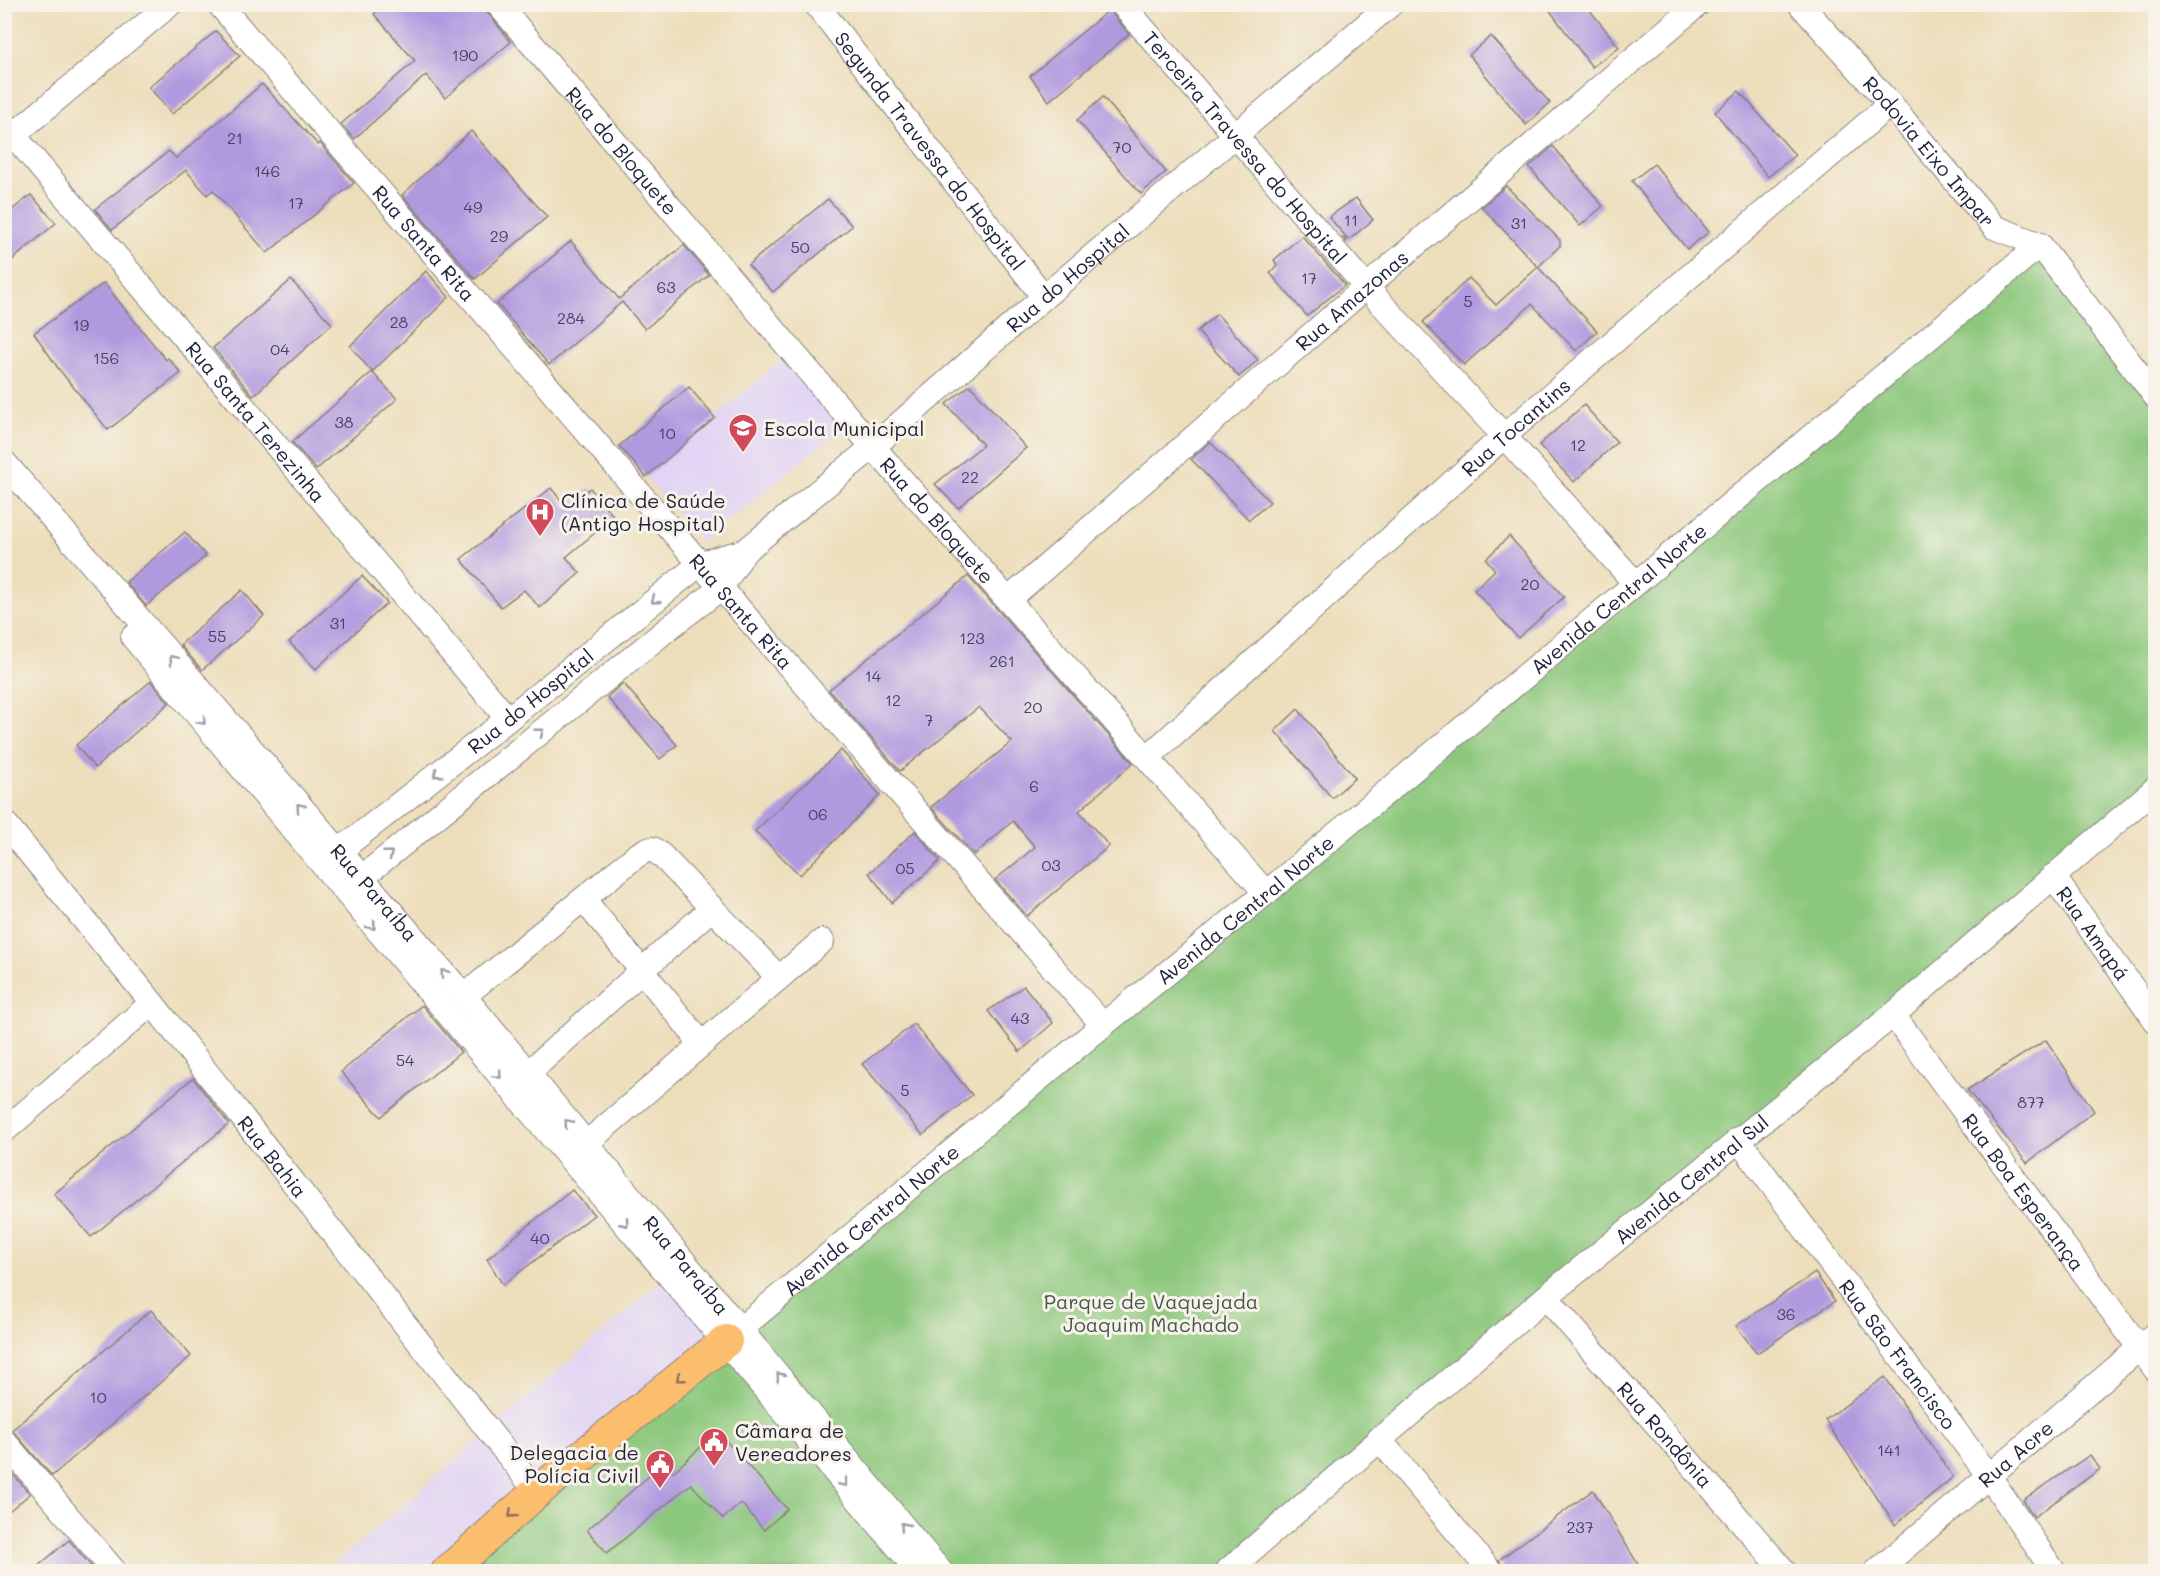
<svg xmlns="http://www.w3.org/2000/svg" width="2160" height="1576" font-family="Mali,sans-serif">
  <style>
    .built { fill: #e1d4f4 }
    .green { fill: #8bc77c; stroke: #56745c; stroke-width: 1.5 }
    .building { fill: #b09adf }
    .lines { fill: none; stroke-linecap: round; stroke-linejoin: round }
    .minor-casing { stroke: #88807b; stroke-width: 26 }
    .major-casing { stroke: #88807b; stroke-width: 34 }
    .minor { stroke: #fff; stroke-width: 24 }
    .major { stroke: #fbbe6e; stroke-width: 32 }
    .oneway { stroke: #9c9ca7 }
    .oneway2 { stroke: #8e7054 }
    .labels { text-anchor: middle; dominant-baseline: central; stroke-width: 6; stroke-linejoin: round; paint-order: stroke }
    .number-label { font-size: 16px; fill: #464064 }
    .street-label { font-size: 20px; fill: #22223b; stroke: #f7f3e8 }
    .poi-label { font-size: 20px; fill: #22223b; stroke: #f7f3e8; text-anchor: start }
    .park-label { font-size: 20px; fill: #42544e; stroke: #f7f3e8 }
  </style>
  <rect width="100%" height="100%" fill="#f7f3e8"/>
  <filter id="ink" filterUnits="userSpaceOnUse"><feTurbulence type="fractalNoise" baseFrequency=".0167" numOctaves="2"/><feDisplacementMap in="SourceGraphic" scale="12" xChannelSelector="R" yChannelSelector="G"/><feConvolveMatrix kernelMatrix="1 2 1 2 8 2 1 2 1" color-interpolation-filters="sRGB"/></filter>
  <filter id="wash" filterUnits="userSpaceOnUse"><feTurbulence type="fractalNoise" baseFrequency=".008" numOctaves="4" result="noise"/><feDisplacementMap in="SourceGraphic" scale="24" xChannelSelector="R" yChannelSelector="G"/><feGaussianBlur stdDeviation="1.35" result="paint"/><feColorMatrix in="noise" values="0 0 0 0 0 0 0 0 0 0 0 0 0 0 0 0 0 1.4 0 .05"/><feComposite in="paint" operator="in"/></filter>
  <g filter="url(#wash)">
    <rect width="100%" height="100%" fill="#eddebb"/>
    <!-- built -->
    <g class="built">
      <path d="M 783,358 L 842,428 L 701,543 L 646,477 Z"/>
      <path d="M 686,1260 L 921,1572 L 326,1572 Z"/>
    </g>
    <!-- green -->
    <path class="green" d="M 2040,245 L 2155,397 L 2155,789 L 1232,1571 L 452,1572 Z"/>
    <g id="blocks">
      <!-- building -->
      <g class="building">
        <path d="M 385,4 L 481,4 L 511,42 L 445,98 L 426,75 L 354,139 L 341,124 L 415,61 L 374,14 Z"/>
        <path d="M 1545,4 L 1585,4 L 1619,47 L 1592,67 Z"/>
        <path d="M 1109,10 L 1129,34 L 1049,101 L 1030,76 Z"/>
        <path d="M 216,31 L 240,56 L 172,114 L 149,87 Z"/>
        <path d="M 1491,36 L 1550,103 L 1526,125 L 1469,55 Z"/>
        <path d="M 262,84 L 318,145 L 320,143 L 354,183 L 267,253 L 213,190 L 207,195 L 186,170 L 112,230 L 95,209 L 169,151 L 176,158 Z"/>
        <path d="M 1739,91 L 1795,155 L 1768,177 L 1715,112 Z"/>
        <path d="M 1103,97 L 1166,172 L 1141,194 L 1077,120 Z"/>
        <path d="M 471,131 L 547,217 L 475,279 L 402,195 Z"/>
        <path d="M 1553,146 L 1603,206 L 1580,226 L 1529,167 Z"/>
        <path d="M 1654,164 L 1709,232 L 1687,249 L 1632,181 Z"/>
        <path d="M 1506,186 L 1560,240 L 1560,246 L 1538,267 L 1482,207 Z"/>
        <path d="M 31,195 L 56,223 L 4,267 L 4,216 Z"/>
        <path d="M 1356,198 L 1373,220 L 1346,242 L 1343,238 L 1348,239 L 1329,217 Z"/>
        <path d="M 828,199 L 852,226 L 773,292 L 748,265 Z"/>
        <path d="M 1302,236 L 1345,285 L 1307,316 L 1270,273 L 1277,265 L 1274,260 Z"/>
        <path d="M 571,241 L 619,299 L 684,245 L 709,275 L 645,329 L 622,302 L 549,365 L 497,304 Z"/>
        <path d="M 1538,267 L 1597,331 L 1576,351 L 1532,304 L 1464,365 L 1423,322 L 1469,278 L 1496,305 Z"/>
        <path d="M 426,271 L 449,297 L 372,372 L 350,346 Z"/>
        <path d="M 291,280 L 332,324 L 253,396 L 213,348 Z"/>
        <path d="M 104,283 L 166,360 L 168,358 L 181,373 L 108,430 L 58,368 L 34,333 Z"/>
        <path d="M 1217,314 L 1258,360 L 1239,377 L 1197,331 Z"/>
        <path d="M 372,372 L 397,399 L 316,470 L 292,442 Z"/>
        <path d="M 970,385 L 1026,448 L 958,508 L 935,484 L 983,445 L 946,404 Z"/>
        <path d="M 689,387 L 715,418 L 646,477 L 619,446 Z"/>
        <path d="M 1584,405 L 1617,442 L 1574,482 L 1539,445 Z"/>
        <path d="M 1210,442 L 1270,502 L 1249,520 L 1191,459 Z"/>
        <path d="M 551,488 L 567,508 L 590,488 L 614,517 L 566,557 L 580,573 L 540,608 L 524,590 L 501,607 L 461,559 Z"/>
        <path d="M 185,532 L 206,556 L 146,606 L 126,582 Z"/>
        <path d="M 1509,536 L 1564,597 L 1518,638 L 1474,590 L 1495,570 L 1486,559 Z"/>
        <path d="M 362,576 L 387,603 L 316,669 L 289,642 Z"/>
        <path d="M 968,576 L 1133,763 L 1079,811 L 1109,846 L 1027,916 L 995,880 L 1035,847 L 1013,821 L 974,855 L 931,807 L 1012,742 L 979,707 L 900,771 L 829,690 Z"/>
        <path d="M 242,590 L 264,616 L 202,670 L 180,645 Z"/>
        <path d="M 151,681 L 169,703 L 95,768 L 76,745 Z"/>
        <path d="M 623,683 L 677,745 L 660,759 L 607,697 Z"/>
        <path d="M 1298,709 L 1355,778 L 1332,798 L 1275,731 Z"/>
        <path d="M 841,750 L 880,795 L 800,875 L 755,831 Z"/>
        <path d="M 915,831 L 940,861 L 892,903 L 869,873 Z"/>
        <path d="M 1024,986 L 1053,1023 L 1020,1052 L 988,1011 Z"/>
        <path d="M 422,1005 L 461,1052 L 381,1117 L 341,1072 Z"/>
        <path d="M 914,1024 L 972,1095 L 923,1135 L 862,1064 Z"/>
        <path d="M 2046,1040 L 2094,1111 L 2027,1163 L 1967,1090 Z"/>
        <path d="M 193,1078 L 229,1124 L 91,1237 L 54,1194 Z"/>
        <path d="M 572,1190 L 594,1215 L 503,1285 L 487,1259 Z"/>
        <path d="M 1815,1273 L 1835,1301 L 1757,1353 L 1736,1326 Z"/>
        <path d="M 151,1310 L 191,1356 L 52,1476 L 12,1430 Z"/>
        <path d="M 1885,1377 L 1953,1477 L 1895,1525 L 1825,1420 Z"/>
        <path d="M 718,1432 L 787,1509 L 764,1530 L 741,1503 L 723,1519 L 691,1484 L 607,1553 L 587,1530 L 664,1463 L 673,1472 Z"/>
        <path d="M 2090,1455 L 2100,1469 L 2034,1517 L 2023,1500 Z"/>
        <path d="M 4,1464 L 30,1494 L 4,1515 Z"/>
        <path d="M 1593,1490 L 1639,1566 L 1631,1572 L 1505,1572 L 1499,1560 Z"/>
        <path d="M 69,1540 L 96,1572 L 31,1572 Z"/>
      </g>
    </g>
  </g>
  <g filter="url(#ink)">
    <use href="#blocks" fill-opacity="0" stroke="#88807b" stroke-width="1.5"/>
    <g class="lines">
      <!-- minor casing -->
      <g class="minor-casing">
        <g id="minor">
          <path id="s1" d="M 219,4 L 721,588 L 1103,1025"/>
          <path id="s2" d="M 498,4 L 873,447 L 1266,893"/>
          <path id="s3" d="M 816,4 L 1044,297"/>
          <path id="s4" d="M 1122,4 L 1366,287 L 1504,436 L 1635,583"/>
          <path id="s5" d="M 1800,4 L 1890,104 L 1994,227 L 2040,245 L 2156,397"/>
          <path id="s6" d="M 4,124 L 508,719"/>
          <path d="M 4,143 L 170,4"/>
          <path id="s7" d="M 4,462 L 464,996 L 941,1572"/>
          <path id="s8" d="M 1008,600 L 1366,287 L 1698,4"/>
          <path d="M 133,637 C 392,951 657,1260 919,1572"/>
          <path id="s9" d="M 1148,757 L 1504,436 L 1890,104"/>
          <path id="s10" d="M 4,822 L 145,994 L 537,1492"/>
          <path id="s11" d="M 325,862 L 508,719 L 701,563 L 745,551"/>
          <path id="s12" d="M 2053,876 L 2156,1021"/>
          <path id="s13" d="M 349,888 L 670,627 L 721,588 L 745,551 L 873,447 L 1044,297 L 1391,4"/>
          <path d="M 584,900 L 702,1044"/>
          <path d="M 464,996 L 636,856 L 646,850 L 653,849 L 662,856 L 779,978"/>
          <path id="s14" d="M 1893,1015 L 2156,1370"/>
          <path d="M 527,1074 L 712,908"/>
          <path d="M 4,1131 L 152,1003"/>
          <path id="s15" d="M 1738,1139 L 1989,1476 L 2054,1572"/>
          <path d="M 575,1153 L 822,941"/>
          <path id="s16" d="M 1546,1297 L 1785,1572"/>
          <path id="s17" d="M 726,1341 L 1103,1025 L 1266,893 L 2040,245"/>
          <path d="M 1379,1439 L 1491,1572"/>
          <path d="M 4,1441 L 115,1572"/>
          <path id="s18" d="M 1226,1572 L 1546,1297 L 1893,1015 L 2156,788"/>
          <path id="s19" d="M 1876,1572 L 2156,1334"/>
        </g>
      </g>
      <!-- major casing -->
      <g class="major-casing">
        <path id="major" d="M 447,1572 L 537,1492 L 726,1341"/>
      </g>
      <!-- minor -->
      <use href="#minor" class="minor"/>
      <!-- major -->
      <use href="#major" class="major"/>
    </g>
    <!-- one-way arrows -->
    <defs><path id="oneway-chevron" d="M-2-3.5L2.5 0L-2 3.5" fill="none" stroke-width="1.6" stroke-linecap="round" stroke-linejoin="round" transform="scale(1.5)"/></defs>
    <g class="oneway">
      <use href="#oneway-chevron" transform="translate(655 600) rotate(141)"/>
      <use href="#oneway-chevron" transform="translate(173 659) rotate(-131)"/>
      <use href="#oneway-chevron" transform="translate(202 721) rotate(50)"/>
      <use href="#oneway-chevron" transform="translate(540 732) rotate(-39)"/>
      <use href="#oneway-chevron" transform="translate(437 774) rotate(142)"/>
      <use href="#oneway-chevron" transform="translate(300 807) rotate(-131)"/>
      <use href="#oneway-chevron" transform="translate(389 854) rotate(-39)"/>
      <use href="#oneway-chevron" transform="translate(372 926) rotate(50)"/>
      <use href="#oneway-chevron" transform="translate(444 973) rotate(-131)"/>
      <use href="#oneway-chevron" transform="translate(498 1075) rotate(50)"/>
      <use href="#oneway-chevron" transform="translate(568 1123) rotate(-130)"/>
      <use href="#oneway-chevron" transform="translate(625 1223) rotate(48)"/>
      <use href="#oneway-chevron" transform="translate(780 1376) rotate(-129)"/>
      <use href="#oneway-chevron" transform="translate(844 1483) rotate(50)"/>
      <use href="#oneway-chevron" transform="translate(904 1526) rotate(-129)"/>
    </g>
    <g class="oneway2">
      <use href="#oneway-chevron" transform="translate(680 1378) rotate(141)"/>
      <use href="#oneway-chevron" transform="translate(512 1514) rotate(139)"/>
    </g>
  </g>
  <!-- icons -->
  <defs>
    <g id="school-pin" transform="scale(1.5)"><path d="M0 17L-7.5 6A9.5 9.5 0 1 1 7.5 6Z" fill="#d1495b" stroke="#f7f3e8"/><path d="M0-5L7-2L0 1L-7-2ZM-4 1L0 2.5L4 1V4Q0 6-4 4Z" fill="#fff"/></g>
    <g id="hospital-pin" transform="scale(1.5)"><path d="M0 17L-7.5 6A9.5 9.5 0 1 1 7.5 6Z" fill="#d1495b" stroke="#f7f3e8"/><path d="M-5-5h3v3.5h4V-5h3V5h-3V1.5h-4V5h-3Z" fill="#fff"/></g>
    <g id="civic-pin" transform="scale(1.5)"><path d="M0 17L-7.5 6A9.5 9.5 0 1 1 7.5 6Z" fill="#d1495b" stroke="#f7f3e8"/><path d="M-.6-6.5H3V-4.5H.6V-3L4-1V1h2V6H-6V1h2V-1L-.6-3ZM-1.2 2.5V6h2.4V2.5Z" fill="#fff"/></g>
  </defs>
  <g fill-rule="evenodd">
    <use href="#school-pin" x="743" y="428"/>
    <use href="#hospital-pin" x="540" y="512"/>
    <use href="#civic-pin" x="714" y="1442"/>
    <use href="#civic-pin" x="660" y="1464"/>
  </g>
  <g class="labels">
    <!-- number labels -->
    <g class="number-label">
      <text x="465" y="54">190</text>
      <text x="235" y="137">21</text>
      <text x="1122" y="146">70</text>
      <text x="267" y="170">146</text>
      <text x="296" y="202">17</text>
      <text x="473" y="206">49</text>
      <text x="1351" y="219">11</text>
      <text x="1519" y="222">31</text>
      <text x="499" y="235">29</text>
      <text x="800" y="246">50</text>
      <text x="1309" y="277">17</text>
      <text x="666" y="286">63</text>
      <text x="1468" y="300">5</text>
      <text x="571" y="317">284</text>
      <text x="399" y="321">28</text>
      <text x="81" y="324">19</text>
      <text x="280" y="348">04</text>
      <text x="106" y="357">156</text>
      <text x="344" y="421">38</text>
      <text x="667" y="432">10</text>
      <text x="1578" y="444">12</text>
      <text x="970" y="476">22</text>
      <text x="1530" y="583">20</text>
      <text x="338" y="622">31</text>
      <text x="217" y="635">55</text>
      <text x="972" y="637">123</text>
      <text x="1002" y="660">261</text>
      <text x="873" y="675">14</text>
      <text x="893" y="699">12</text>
      <text x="1033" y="706">20</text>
      <text x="929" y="719">7</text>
      <text x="1034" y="785">6</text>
      <text x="818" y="813">06</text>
      <text x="1051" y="864">03</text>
      <text x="905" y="867">05</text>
      <text x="1020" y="1017">43</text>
      <text x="405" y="1059">54</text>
      <text x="905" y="1089">5</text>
      <text x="2031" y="1101">877</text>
      <text x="540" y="1237">40</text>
      <text x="1786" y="1313">36</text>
      <text x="98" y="1396">10</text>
      <text x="1889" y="1449">141</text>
      <text x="1580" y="1526">237</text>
    </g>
    <!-- street labels -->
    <g class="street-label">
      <text stroke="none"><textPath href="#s4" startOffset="189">Terceira Travessa do Hospital</textPath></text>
      <text stroke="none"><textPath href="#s2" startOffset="192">Rua do Bloquete</textPath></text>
      <text stroke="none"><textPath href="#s5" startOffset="196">Rodovia Eixo Impar</textPath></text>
      <text stroke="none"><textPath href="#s3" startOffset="186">Segunda Travessa do Hospital</textPath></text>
      <text stroke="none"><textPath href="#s1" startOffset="315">Rua Santa Rita</textPath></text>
      <text stroke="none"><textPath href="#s13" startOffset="945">Rua do Hospital</textPath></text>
      <text stroke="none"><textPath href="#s8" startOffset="456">Rua Amazonas</textPath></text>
      <text stroke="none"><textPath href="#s6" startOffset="390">Rua Santa Terezinha</textPath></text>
      <text stroke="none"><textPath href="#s9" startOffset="494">Rua Tocantins</textPath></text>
      <text stroke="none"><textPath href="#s2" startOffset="678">Rua do Bloquete</textPath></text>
      <text stroke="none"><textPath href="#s17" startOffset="1161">Avenida Central Norte</textPath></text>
      <text stroke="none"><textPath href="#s1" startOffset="801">Rua Santa Rita</textPath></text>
      <text stroke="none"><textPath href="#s11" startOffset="261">Rua do Hospital</textPath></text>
      <text stroke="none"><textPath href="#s7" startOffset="568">Rua Paraíba</textPath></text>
      <text stroke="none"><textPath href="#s17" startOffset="675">Avenida Central Norte</textPath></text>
      <text stroke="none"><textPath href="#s12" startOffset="70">Rua Amapá</textPath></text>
      <text stroke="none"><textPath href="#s10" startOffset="429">Rua Bahia</textPath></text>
      <text stroke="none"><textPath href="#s18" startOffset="609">Avenida Central Sul</textPath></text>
      <text stroke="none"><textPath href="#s14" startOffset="220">Rua Boa Esperança</textPath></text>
      <text stroke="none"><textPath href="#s17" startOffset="189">Avenida Central Norte</textPath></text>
      <text stroke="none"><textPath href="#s7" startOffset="1054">Rua Paraíba</textPath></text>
      <text stroke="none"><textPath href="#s15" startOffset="268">Rua São Francisco</textPath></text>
      <text stroke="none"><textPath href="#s16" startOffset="182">Rua Rondônia</textPath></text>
      <text stroke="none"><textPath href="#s19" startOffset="183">Rua Acre</textPath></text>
    </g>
    <!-- poi labels -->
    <g class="poi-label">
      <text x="764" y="428">Escola Municipal</text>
      <text x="561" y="500">Clínica de Saúde<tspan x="561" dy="23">(Antigo Hospital)</tspan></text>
      <text x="735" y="1430">Câmara de<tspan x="735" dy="23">Vereadores</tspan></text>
      <text x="639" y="1452" text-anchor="end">Delegacia de<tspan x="639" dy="23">Polícia Civil</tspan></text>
    </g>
    <!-- park labels -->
    <g class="park-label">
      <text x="1151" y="1301">Parque de Vaquejada<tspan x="1151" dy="23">Joaquim Machado</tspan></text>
    </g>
  </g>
  <!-- margin -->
  <rect width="2160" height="1576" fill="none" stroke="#f7f3e8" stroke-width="24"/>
</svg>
